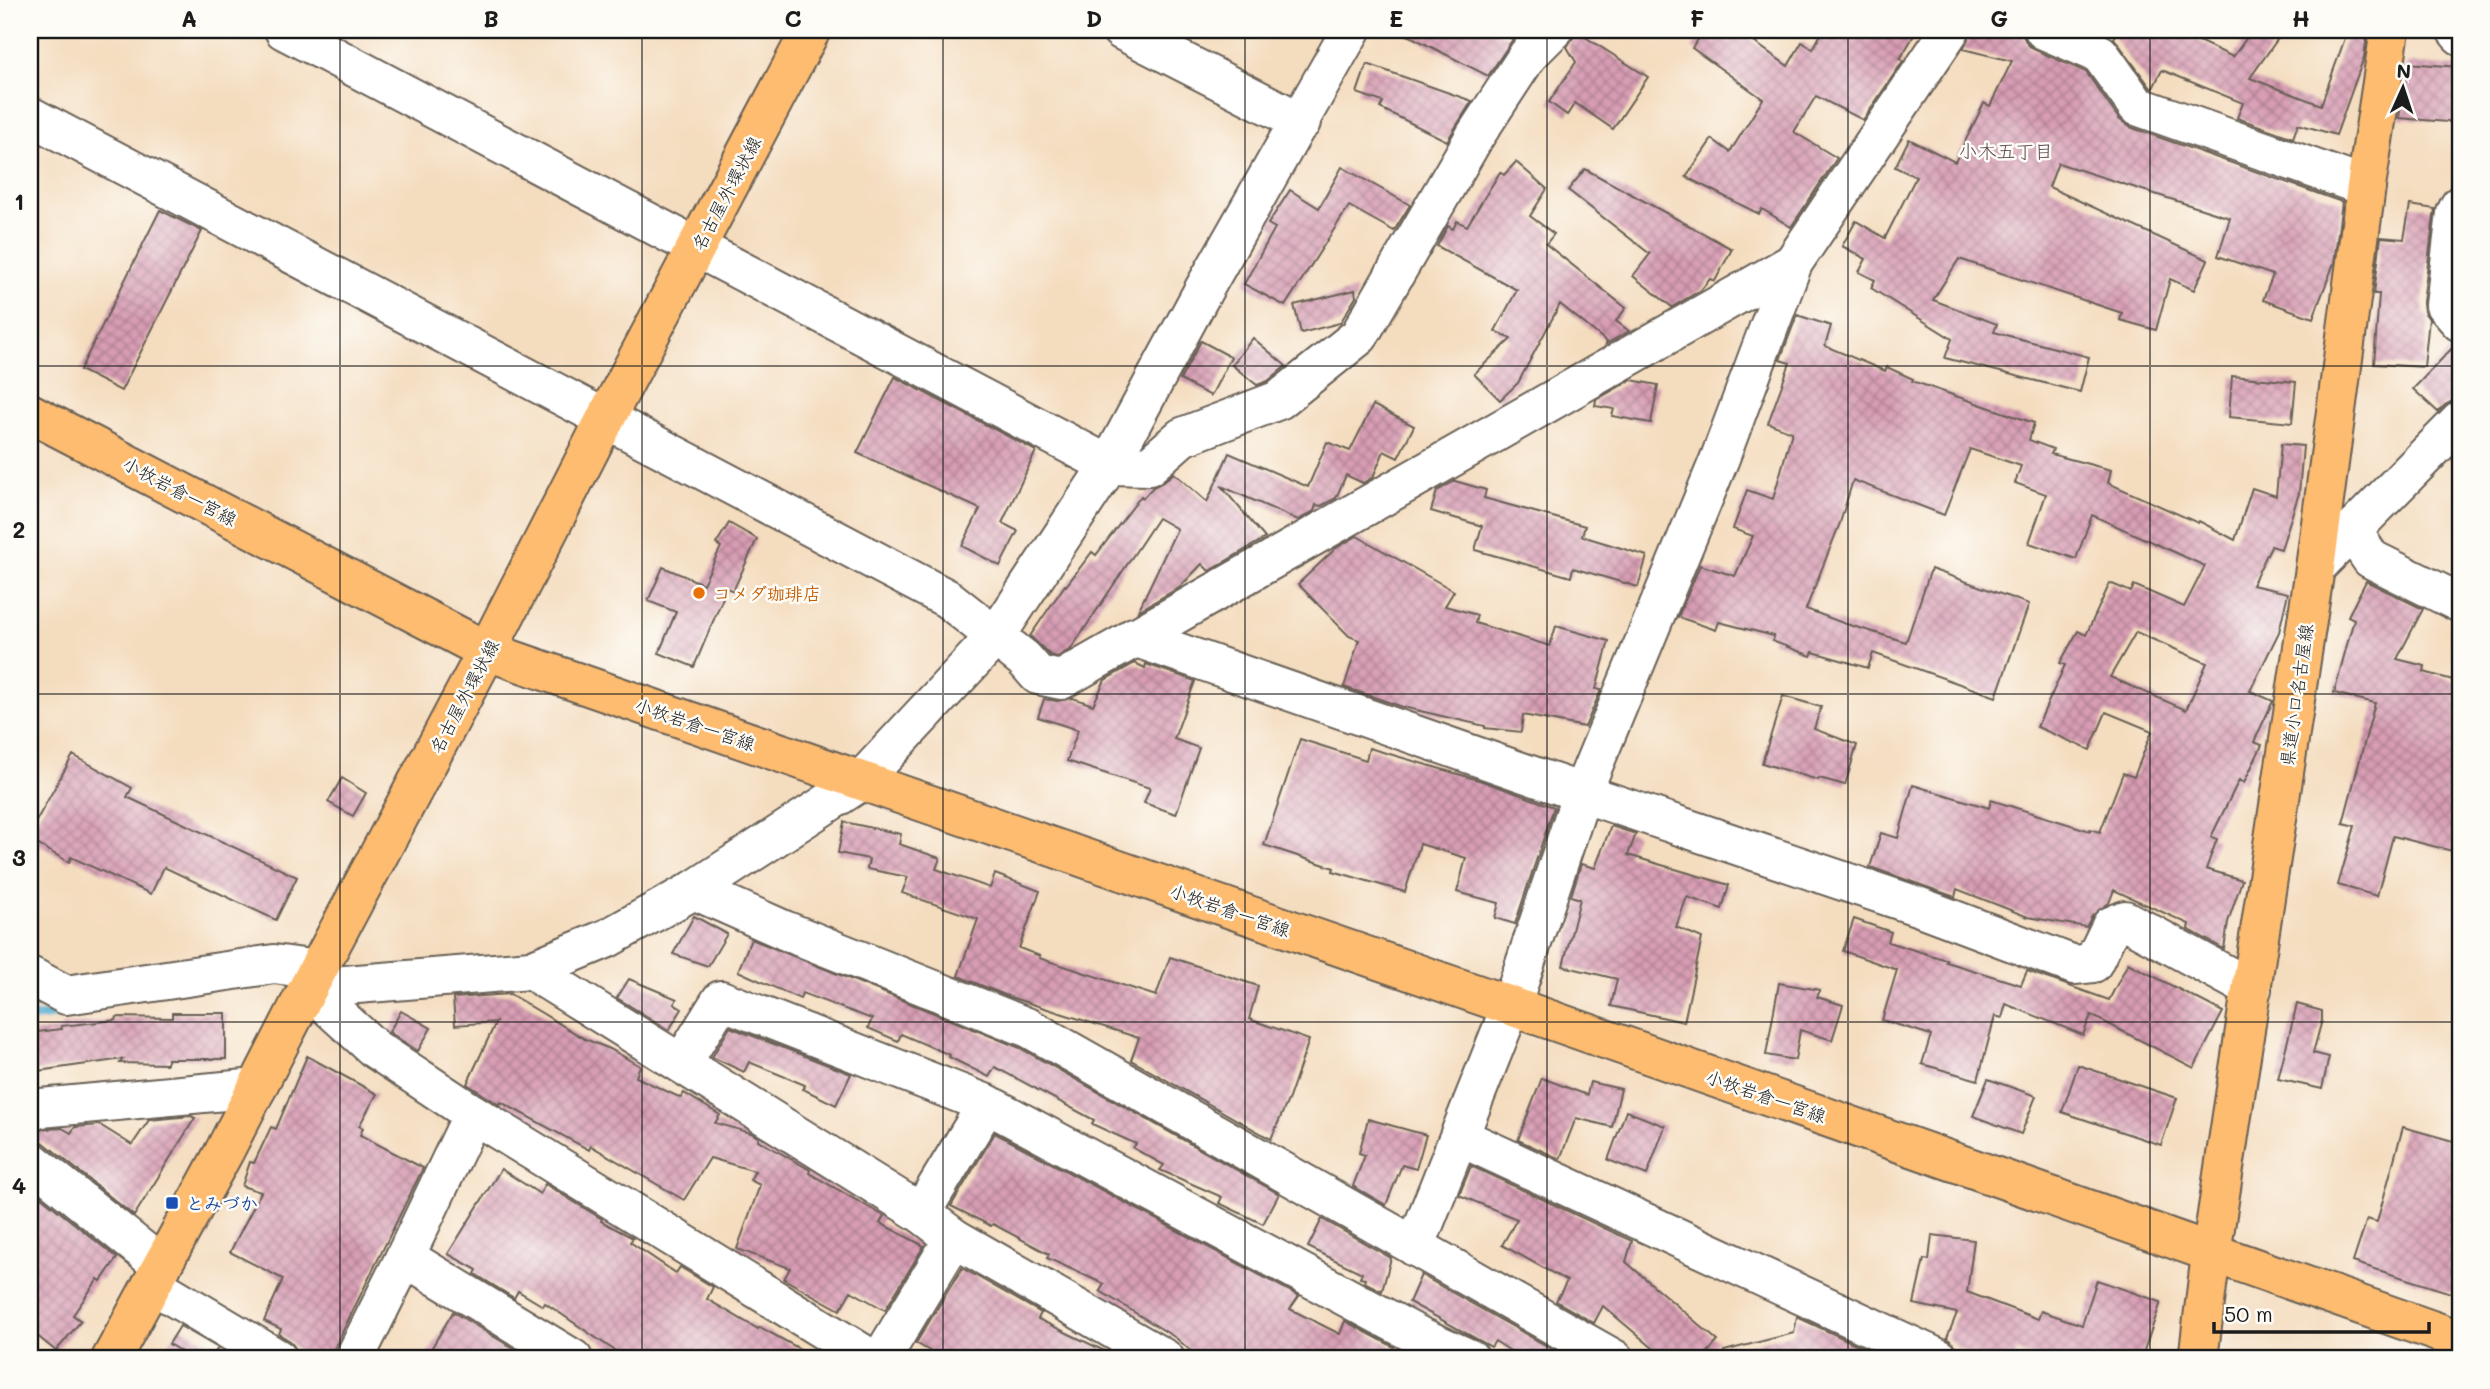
<svg xmlns="http://www.w3.org/2000/svg" width="2490" height="1389" font-family="Mali,'Klee One',sans-serif">
  <style>
    .lines { fill: none; stroke-linecap: round; stroke-linejoin: round }
    .stream { stroke: #52add0; stroke-width: 9 }
    .building { fill: url(#building-cross-hatch); fill-rule: evenodd }
    .minor-casing { stroke: #685f55; stroke-width: 42 }
    .major-casing { stroke: #685f55; stroke-width: 42 }
    .minor { stroke: #fff; stroke-width: 38 }
    .major { stroke: #fdbc6f; stroke-width: 38 }
    .grid { fill: none; stroke: #1c1c1c; stroke-width: 2; stroke-opacity: 0.55 }
    .food-dot { fill: #e8710a; stroke: #fdfcf7; stroke-width: 2.5 }
    .transit-dot { fill: #1a4fb4; stroke: #fdfcf7; stroke-width: 2.5 }
    .labels { text-anchor: middle; dominant-baseline: central; stroke-width: 5; stroke-linejoin: round; paint-order: stroke }
    .street-label { font-size: 18px; fill: #1c1c1c; stroke: #fdfcf7 }
    .food-label { font-size: 18px; font-weight: bold; fill: #c56008; stroke: #fdfcf7; text-anchor: start }
    .transit-label { font-size: 18px; font-weight: bold; fill: #164399; stroke: #fdfcf7; text-anchor: start }
    .neighbourhood-label { font-size: 19px; fill: #5e4951; stroke: #fdfcf7 }
    .neatline { fill: none; stroke: #1c1c1c; stroke-width: 2.5 }
    .grid-label { font-size: 23px; text-anchor: middle; font-weight: bold; fill: #1c1c1c }
  </style>
  <defs>
    <pattern id="building-cross-hatch" width="8" height="8" patternUnits="userSpaceOnUse" patternTransform="scale(1.75)"><rect width="8" height="8" fill="#d89db4"/><path d="M0 0l8 8M0 8l8-8" fill="none" stroke="#ae7f92"/></pattern>
  </defs>
  <rect width="100%" height="100%" fill="#fdfcf7"/>
  <filter id="ink" filterUnits="userSpaceOnUse"><feTurbulence type="fractalNoise" baseFrequency=".0143" numOctaves="2"/><feDisplacementMap in="SourceGraphic" scale="14" xChannelSelector="R" yChannelSelector="G"/><feConvolveMatrix kernelMatrix="1 2 1 2 8 2 1 2 1" color-interpolation-filters="sRGB"/></filter>
  <filter id="wash" filterUnits="userSpaceOnUse"><feTurbulence type="fractalNoise" baseFrequency=".00686" numOctaves="4" result="noise"/><feDisplacementMap in="SourceGraphic" scale="28" xChannelSelector="R" yChannelSelector="G"/><feGaussianBlur stdDeviation="1.57" result="paint"/><feColorMatrix in="noise" values="0 0 0 0 0 0 0 0 0 0 0 0 0 0 0 0 0 1.4 0 .05"/><feComposite in="paint" operator="in"/></filter>
  <g filter="url(#wash)">
    <rect width="100%" height="100%" fill="#f4dcbe"/>
    <g class="lines">
      <!-- stream -->
      <path class="stream" d="M 30,1018 L 75,1012"/>
    </g>
    <g id="blocks">
      <!-- building -->
      <g class="building">
        <path d="M 1398,30 L 1494,30 L 1513,39 L 1488,76 Z"/>
        <path d="M 1574,30 L 1648,77 L 1613,129 L 1575,103 L 1567,115 L 1549,102 L 1576,62 L 1567,47 L 1574,36 Z"/>
        <path d="M 1705,30 L 1737,30 L 1788,66 L 1802,42 L 1813,49 L 1823,30 L 1917,30 L 1900,59 L 1903,61 L 1863,120 L 1816,96 L 1794,132 L 1837,158 L 1791,227 L 1762,209 L 1759,214 L 1686,177 L 1712,139 L 1730,152 L 1763,99 L 1692,48 Z"/>
        <path d="M 1972,30 L 2010,30 L 2022,33 L 2027,44 L 2035,50 L 2086,72 L 2119,119 L 2130,127 L 2342,202 L 2334,263 L 2313,318 L 2263,300 L 2273,275 L 2218,256 L 2230,218 L 2058,163 L 2049,187 L 2208,260 L 2194,290 L 2170,279 L 2156,330 L 2120,320 L 2122,313 L 1959,259 L 1933,300 L 1997,324 L 1994,332 L 2089,357 L 2080,392 L 1945,358 L 1952,339 L 1871,288 L 1875,280 L 1859,272 L 1866,259 L 1842,246 L 1856,221 L 1885,238 L 1916,177 L 1895,167 L 1909,139 L 1955,162 L 1984,103 L 1990,106 L 2012,61 L 1963,49 Z"/>
        <path d="M 2118,30 L 2175,30 L 2233,57 L 2252,30 L 2284,30 L 2250,78 L 2321,105 L 2348,30 L 2367,36 L 2364,57 L 2336,135 L 2298,124 L 2293,138 L 2237,118 L 2243,103 L 2162,70 L 2153,88 L 2151,88 L 2114,38 Z"/>
        <path d="M 2407,63 L 2460,67 L 2460,123 L 2399,118 Z"/>
        <path d="M 1367,64 L 1472,101 L 1447,141 L 1380,108 L 1383,102 L 1357,93 Z"/>
        <path d="M 1516,162 L 1547,189 L 1530,216 L 1554,234 L 1546,244 L 1626,308 L 1616,321 L 1629,331 L 1606,344 L 1607,342 L 1560,304 L 1518,383 L 1500,400 L 1474,374 L 1511,339 L 1495,331 L 1517,290 L 1437,246 L 1448,226 L 1453,229 L 1457,221 L 1467,226 L 1500,172 L 1504,175 Z"/>
        <path d="M 1342,167 L 1410,205 L 1394,231 L 1349,206 L 1285,306 L 1244,284 L 1275,228 L 1268,224 L 1290,190 L 1319,208 Z"/>
        <path d="M 1585,169 L 1732,249 L 1715,281 L 1710,279 L 1701,290 L 1672,307 L 1633,276 L 1650,254 L 1568,190 Z"/>
        <path d="M 2410,205 L 2435,209 L 2423,302 L 2424,312 L 2429,319 L 2424,367 L 2374,364 L 2379,294 L 2374,294 L 2381,237 L 2404,239 Z"/>
        <path d="M 160,210 L 202,231 L 121,391 L 80,370 Z"/>
        <path d="M 1355,290 L 1356,297 L 1340,323 L 1301,333 L 1294,305 Z"/>
        <path d="M 1797,315 L 1831,326 L 1825,346 L 1885,371 L 1887,367 L 1913,379 L 1912,381 L 2034,423 L 2029,440 L 2053,449 L 2051,454 L 2111,470 L 2108,483 L 2198,523 L 2199,521 L 2235,540 L 2252,488 L 2276,496 L 2281,444 L 2303,446 L 2299,493 L 2281,549 L 2271,546 L 2252,585 L 2288,593 L 2279,632 L 2250,691 L 2273,701 L 2254,742 L 2262,745 L 2244,783 L 2239,780 L 2211,837 L 2217,839 L 2206,869 L 2242,880 L 2228,922 L 2224,949 L 2188,929 L 2189,924 L 2114,890 L 2109,903 L 2092,916 L 2086,927 L 2028,917 L 1957,889 L 1955,897 L 1870,867 L 1881,833 L 1898,838 L 1913,785 L 1989,808 L 1991,800 L 2090,831 L 2090,829 L 2100,832 L 2123,773 L 2134,777 L 2152,731 L 2106,712 L 2090,750 L 2037,727 L 2065,665 L 2060,663 L 2078,631 L 2086,635 L 2110,583 L 2131,592 L 2134,585 L 2184,607 L 2205,566 L 2092,515 L 2076,559 L 2029,543 L 2046,494 L 2015,483 L 2021,466 L 1970,449 L 1944,515 L 1853,480 L 1840,523 L 1806,609 L 1843,623 L 1906,642 L 1931,569 L 2029,604 L 1996,697 L 1873,653 L 1868,668 L 1813,652 L 1811,656 L 1772,641 L 1774,636 L 1719,622 L 1716,630 L 1678,617 L 1700,565 L 1735,576 L 1753,536 L 1733,529 L 1747,490 L 1773,499 L 1792,432 L 1768,423 L 1790,363 L 1780,360 ZM 2136,632 L 2207,663 L 2186,710 L 2110,677 Z"/>
        <path d="M 1253,338 L 1286,366 L 1268,381 L 1257,385 L 1232,365 Z"/>
        <path d="M 1201,341 L 1231,357 L 1211,396 L 1180,380 Z"/>
        <path d="M 2457,343 L 2460,343 L 2460,397 L 2445,405 L 2438,412 L 2413,389 Z"/>
        <path d="M 2232,376 L 2296,382 L 2292,423 L 2229,417 Z"/>
        <path d="M 895,377 L 1036,451 L 1002,523 L 1018,531 L 1000,566 L 962,546 L 980,509 L 857,453 Z"/>
        <path d="M 1631,380 L 1658,385 L 1651,423 L 1612,416 L 1614,409 L 1595,406 L 1596,400 Z"/>
        <path d="M 1373,405 L 1414,426 L 1398,458 L 1384,451 L 1373,477 L 1363,483 L 1346,475 L 1336,498 L 1321,506 L 1316,505 L 1314,511 L 1298,520 L 1221,486 L 1265,538 L 1209,571 L 1202,564 L 1180,587 L 1138,611 L 1177,529 L 1158,518 L 1071,649 L 1057,657 L 1050,655 L 1030,636 L 1065,585 L 1066,586 L 1092,552 L 1096,555 L 1141,496 L 1143,498 L 1153,487 L 1163,482 L 1174,473 L 1207,502 L 1229,453 L 1308,487 L 1327,442 L 1350,451 Z"/>
        <path d="M 1455,481 L 1486,490 L 1484,498 L 1585,526 L 1582,536 L 1647,556 L 1638,587 L 1573,568 L 1571,577 L 1475,550 L 1482,526 L 1431,511 L 1437,491 Z"/>
        <path d="M 729,523 L 757,539 L 733,591 L 727,588 L 694,667 L 659,653 L 676,612 L 648,601 L 663,567 L 703,584 L 721,547 L 716,544 Z"/>
        <path d="M 1357,536 L 1454,591 L 1445,606 L 1477,615 L 1475,623 L 1550,646 L 1556,626 L 1609,641 L 1596,689 L 1601,690 L 1585,727 L 1523,715 L 1521,732 L 1485,728 L 1485,726 L 1403,707 L 1344,687 L 1359,640 L 1349,636 L 1298,584 L 1335,549 Z"/>
        <path d="M 2366,581 L 2423,609 L 2397,659 L 2425,666 L 2424,672 L 2460,682 L 2460,853 L 2393,836 L 2377,896 L 2338,885 L 2355,826 L 2343,823 L 2375,703 L 2334,693 L 2354,619 L 2348,616 Z"/>
        <path d="M 1135,663 L 1145,668 L 1146,664 L 1195,681 L 1174,739 L 1199,748 L 1176,814 L 1144,803 L 1150,788 L 1067,761 L 1078,730 L 1038,717 L 1044,699 L 1057,701 L 1073,698 L 1093,705 L 1105,680 Z"/>
        <path d="M 1783,696 L 1821,707 L 1814,729 L 1857,745 L 1845,785 L 1819,778 L 1818,780 L 1762,763 Z"/>
        <path d="M 1300,739 L 1366,760 L 1369,748 L 1482,781 L 1554,807 L 1515,924 L 1495,918 L 1499,903 L 1457,892 L 1466,858 L 1420,844 L 1405,892 L 1333,871 L 1334,868 L 1264,845 Z"/>
        <path d="M 73,755 L 132,788 L 127,797 L 297,877 L 276,920 L 164,867 L 151,894 L 71,857 L 69,862 L 30,840 L 30,832 Z"/>
        <path d="M 342,778 L 366,793 L 353,816 L 328,802 Z"/>
        <path d="M 844,822 L 901,834 L 899,844 L 940,858 L 936,869 L 990,888 L 995,874 L 1040,891 L 1019,948 L 1040,956 L 1039,958 L 1156,996 L 1170,957 L 1258,986 L 1249,1019 L 1309,1040 L 1289,1098 L 1271,1139 L 1131,1060 L 1139,1038 L 1010,997 L 958,976 L 978,919 L 902,893 L 908,877 L 867,869 L 869,859 L 838,853 Z"/>
        <path d="M 1611,826 L 1636,834 L 1628,855 L 1729,885 L 1722,909 L 1687,897 L 1676,927 L 1702,938 L 1684,1022 L 1611,1006 L 1617,979 L 1563,966 L 1580,899 L 1571,896 L 1581,864 L 1595,868 Z"/>
        <path d="M 694,916 L 727,934 L 708,966 L 673,954 Z"/>
        <path d="M 1854,919 L 1891,932 L 1888,942 L 1947,960 L 1946,962 L 2021,985 L 2027,971 L 2109,1000 L 2128,963 L 2223,1012 L 2194,1068 L 2091,1015 L 2083,1035 L 2006,1004 L 2002,1018 L 1995,1016 L 1978,1080 L 1922,1064 L 1931,1035 L 1882,1020 L 1897,970 L 1843,951 Z"/>
        <path d="M 751,939 L 1020,1048 L 1279,1194 L 1263,1224 L 1219,1203 L 1222,1197 L 1160,1170 L 1164,1165 L 1133,1148 L 1136,1144 L 1092,1124 L 1094,1120 L 995,1067 L 989,1077 L 949,1057 L 950,1055 L 901,1034 L 898,1041 L 868,1028 L 872,1019 L 802,993 L 800,999 L 738,971 Z"/>
        <path d="M 629,979 L 677,999 L 674,1004 L 682,1009 L 669,1030 L 617,998 Z"/>
        <path d="M 1779,983 L 1820,990 L 1817,997 L 1843,1005 L 1832,1040 L 1800,1030 L 1795,1060 L 1766,1055 Z"/>
        <path d="M 510,994 L 585,1039 L 610,1049 L 640,1066 L 636,1077 L 681,1098 L 684,1093 L 720,1115 L 715,1123 L 751,1133 L 759,1138 L 758,1140 L 810,1170 L 809,1173 L 884,1216 L 880,1223 L 924,1246 L 885,1310 L 851,1291 L 840,1310 L 784,1279 L 790,1268 L 737,1249 L 760,1185 L 750,1180 L 755,1171 L 710,1158 L 684,1200 L 591,1146 L 589,1150 L 501,1102 L 500,1105 L 467,1084 L 496,1022 L 455,1025 L 453,998 Z"/>
        <path d="M 2297,1004 L 2322,1011 L 2322,1020 L 2313,1053 L 2329,1057 L 2322,1089 L 2278,1079 Z"/>
        <path d="M 401,1011 L 431,1028 L 418,1051 L 389,1032 Z"/>
        <path d="M 172,1013 L 226,1013 L 226,1059 L 167,1059 L 167,1064 L 120,1063 L 123,1059 L 30,1072 L 30,1033 L 62,1029 L 61,1026 L 116,1020 L 117,1017 L 172,1018 Z"/>
        <path d="M 730,1027 L 851,1074 L 836,1105 L 803,1089 L 805,1085 L 749,1062 L 744,1072 L 712,1057 Z"/>
        <path d="M 307,1056 L 377,1094 L 359,1126 L 363,1128 L 360,1135 L 423,1168 L 334,1349 L 332,1359 L 314,1359 L 298,1352 L 290,1341 L 279,1334 L 281,1329 L 264,1321 L 283,1279 L 230,1252 L 261,1192 L 242,1186 L 250,1162 L 254,1163 L 271,1127 L 276,1129 Z"/>
        <path d="M 2078,1065 L 2177,1098 L 2161,1145 L 2062,1112 Z"/>
        <path d="M 1542,1078 L 1587,1095 L 1590,1082 L 1621,1089 L 1612,1127 L 1576,1118 L 1560,1159 L 1518,1140 Z"/>
        <path d="M 1988,1079 L 2036,1096 L 2021,1134 L 1973,1116 Z"/>
        <path d="M 1626,1111 L 1665,1126 L 1647,1175 L 1608,1160 Z"/>
        <path d="M 191,1116 L 195,1118 L 134,1216 L 44,1143 L 30,1139 L 30,1130 L 62,1128 L 71,1133 L 75,1127 L 100,1125 L 132,1145 L 149,1120 Z"/>
        <path d="M 1368,1119 L 1426,1135 L 1416,1169 L 1402,1165 L 1386,1205 L 1353,1186 L 1365,1155 L 1359,1153 Z"/>
        <path d="M 2403,1127 L 2460,1143 L 2460,1296 L 2353,1262 L 2367,1219 L 2377,1222 Z"/>
        <path d="M 995,1133 L 1299,1296 L 1290,1309 L 1340,1334 L 1345,1321 L 1394,1347 L 1388,1359 L 1200,1359 L 1176,1338 L 1100,1291 L 1104,1284 L 1047,1258 L 1049,1254 L 993,1224 L 991,1226 L 951,1206 Z"/>
        <path d="M 1471,1166 L 1632,1241 L 1626,1262 L 1718,1341 L 1702,1359 L 1666,1359 L 1603,1306 L 1594,1323 L 1556,1301 L 1567,1281 L 1502,1245 L 1517,1219 L 1459,1195 Z"/>
        <path d="M 501,1169 L 540,1194 L 545,1184 L 602,1219 L 601,1221 L 633,1238 L 630,1242 L 676,1273 L 680,1267 L 713,1287 L 707,1299 L 758,1329 L 760,1327 L 818,1359 L 627,1359 L 545,1303 L 543,1306 L 518,1291 L 514,1298 L 475,1274 L 477,1270 L 448,1254 Z"/>
        <path d="M 30,1188 L 117,1258 L 101,1281 L 98,1279 L 73,1315 L 81,1321 L 56,1351 L 30,1330 Z"/>
        <path d="M 1322,1219 L 1391,1258 L 1382,1291 L 1364,1282 L 1365,1279 L 1360,1278 L 1362,1273 L 1308,1247 Z"/>
        <path d="M 1932,1235 L 1974,1240 L 1967,1292 L 2038,1319 L 2041,1311 L 2082,1325 L 2097,1280 L 2161,1302 L 2141,1359 L 2039,1359 L 2017,1352 L 2014,1359 L 1986,1359 L 1959,1349 L 1947,1338 L 1957,1313 L 1914,1304 L 1924,1259 L 1929,1260 Z"/>
        <path d="M 962,1268 L 1041,1313 L 1038,1319 L 1121,1359 L 943,1359 L 916,1343 Z"/>
        <path d="M 1421,1275 L 1570,1359 L 1523,1359 L 1495,1341 L 1491,1347 L 1409,1302 Z"/>
        <path d="M 453,1312 L 531,1359 L 425,1359 Z"/>
        <path d="M 1797,1317 L 1888,1359 L 1725,1359 L 1724,1351 L 1794,1333 Z"/>
        <path d="M 180,1326 L 218,1348 L 210,1359 L 192,1359 L 169,1344 Z"/>
      </g>
    </g>
  </g>
  <g filter="url(#ink)">
    <use href="#blocks" fill-opacity="0" stroke="#685f55" stroke-width="2"/>
    <g class="lines">
      <!-- minor casing -->
      <g class="minor-casing">
        <g id="minor">
          <path d="M 284,30 L 1109,465 L 1149,466 L 1182,437 L 1279,400 L 1359,336 L 1475,136 L 1528,55 L 1553,30"/>
          <path d="M 1121,30 L 1301,122"/>
          <path d="M 2044,30 L 2100,54 L 2137,106 L 2366,187"/>
          <path d="M 2456,30 L 2460,35"/>
          <path d="M 30,116 L 948,599 L 1024,659 L 1038,675 L 1061,680 L 1793,263"/>
          <path d="M 2460,205 L 2456,213 L 2445,305 L 2460,322"/>
          <path d="M 2352,531 L 2371,559 L 2460,603"/>
          <path d="M 2315,568 L 2460,421"/>
          <path d="M 1134,637 L 1582,793 L 1920,907 L 2074,965 L 2093,963 L 2111,926 L 2125,920 L 2252,989"/>
          <path d="M 694,890 L 784,930 L 1029,1028 L 1614,1359"/>
          <path d="M 531,970 L 921,1213 L 954,1238 L 1165,1359"/>
          <path d="M 30,976 L 66,995 L 274,964 L 318,970"/>
          <path d="M 308,988 L 531,970 L 608,938 L 694,890 L 860,782 L 996,636 L 1109,465 L 1204,289 L 1351,30"/>
          <path d="M 308,988 L 375,1049 L 473,1114 L 871,1359"/>
          <path d="M 682,1063 L 721,1000 L 987,1104 L 1419,1336 L 1470,1359"/>
          <path d="M 30,1109 L 257,1088"/>
          <path d="M 473,1114 L 405,1257 L 573,1359"/>
          <path d="M 1460,1137 L 1940,1359"/>
          <path d="M 30,1160 L 162,1266"/>
          <path d="M 921,1213 L 987,1104"/>
          <path d="M 1415,1247 L 1511,1006 L 1582,793 L 1720,458 L 1793,263 L 1950,30"/>
          <path d="M 152,1284 L 278,1359"/>
          <path d="M 354,1359 L 405,1257"/>
          <path d="M 881,1359 L 954,1238"/>
        </g>
      </g>
      <!-- major casing -->
      <g class="major-casing">
        <g id="major">
          <path d="M 30,413 L 487,651 L 1511,1006 L 2460,1340"/>
          <path d="M 111,1359 L 224,1152 L 308,988 L 487,651 L 606,418 L 811,30"/>
          <path d="M 2198,1359 L 2211,1254 L 2315,568 L 2366,187 L 2390,30"/>
        </g>
      </g>
      <!-- minor -->
      <use href="#minor" class="minor"/>
      <!-- major -->
      <use href="#major" class="major"/>
    </g>
  </g>
  <!-- grid -->
  <path class="grid" d="M 340,30 L 340,1359M 642,30 L 642,1359M 943,30 L 943,1359M 1245,30 L 1245,1359M 1547,30 L 1547,1359M 1848,30 L 1848,1359M 2150,30 L 2150,1359M 30,366 L 2460,366M 30,694 L 2460,694M 30,1022 L 2460,1022"/>
  <!-- markers -->
  <circle class="food-dot" cx="699" cy="593" r="7"/>
  <rect class="transit-dot" x="165" y="1196" width="14" height="14" rx="3.5"/>
  <g class="labels">
    <!-- street labels -->
    <g class="street-label">
      <text transform="translate(726 193) rotate(-62)">名古屋外環状線</text>
      <text transform="translate(180 491) rotate(28)">小牧岩倉一宮線</text>
      <text transform="translate(2296 695) rotate(-82)">県道小口名古屋線</text>
      <text transform="translate(464 696) rotate(-62)">名古屋外環状線</text>
      <text transform="translate(695 724) rotate(19)">小牧岩倉一宮線</text>
      <text transform="translate(1230 910) rotate(19)">小牧岩倉一宮線</text>
      <text transform="translate(1766 1096) rotate(19)">小牧岩倉一宮線</text>
    </g>
    <!-- food labels -->
    <g class="food-label">
      <text x="713" y="593">コメダ珈琲店</text>
    </g>
    <!-- transit labels -->
    <g class="transit-label">
      <text x="186" y="1203">とみづか</text>
    </g>
    <!-- neighbourhood labels -->
    <g class="neighbourhood-label">
      <text x="2006" y="150">小木五丁目</text>
    </g>
  </g>
  <!-- margin -->
  <rect width="2490" height="1389" fill="none" stroke="#fdfcf7" stroke-width="77"/>
  <!-- north arrow -->
  <g transform="translate(2403 88) rotate(3)" stroke="#fdfcf7" stroke-width="5" paint-order="stroke">
  <path d="M0-5L12 26L0 18L-12 26Z" fill="#1c1c1c"/>
  <text y="-10" font-size="19" font-weight="bold" text-anchor="middle" fill="#1c1c1c">N</text>
  </g>
  <!-- scale -->
  <path d="M2214 1322v10h215v-10" fill="none" stroke="#1c1c1c" stroke-width="3.5"/>
  <text x="2224" y="1322" font-size="21" fill="#1c1c1c" stroke="#fdfcf7" stroke-width="5" paint-order="stroke">50 m</text>
  <rect x="38" y="38" width="2414" height="1312" class="neatline"/>
  <g class="grid-label">
    <text x="189" y="27">A</text>
    <text x="491" y="27">B</text>
    <text x="793" y="27">C</text>
    <text x="1094" y="27">D</text>
    <text x="1396" y="27">E</text>
    <text x="1697" y="27">F</text>
    <text x="1999" y="27">G</text>
    <text x="2301" y="27">H</text>
    <text x="19" y="210">1</text>
    <text x="19" y="538">2</text>
    <text x="19" y="866">3</text>
    <text x="19" y="1194">4</text>
  </g>
</svg>
